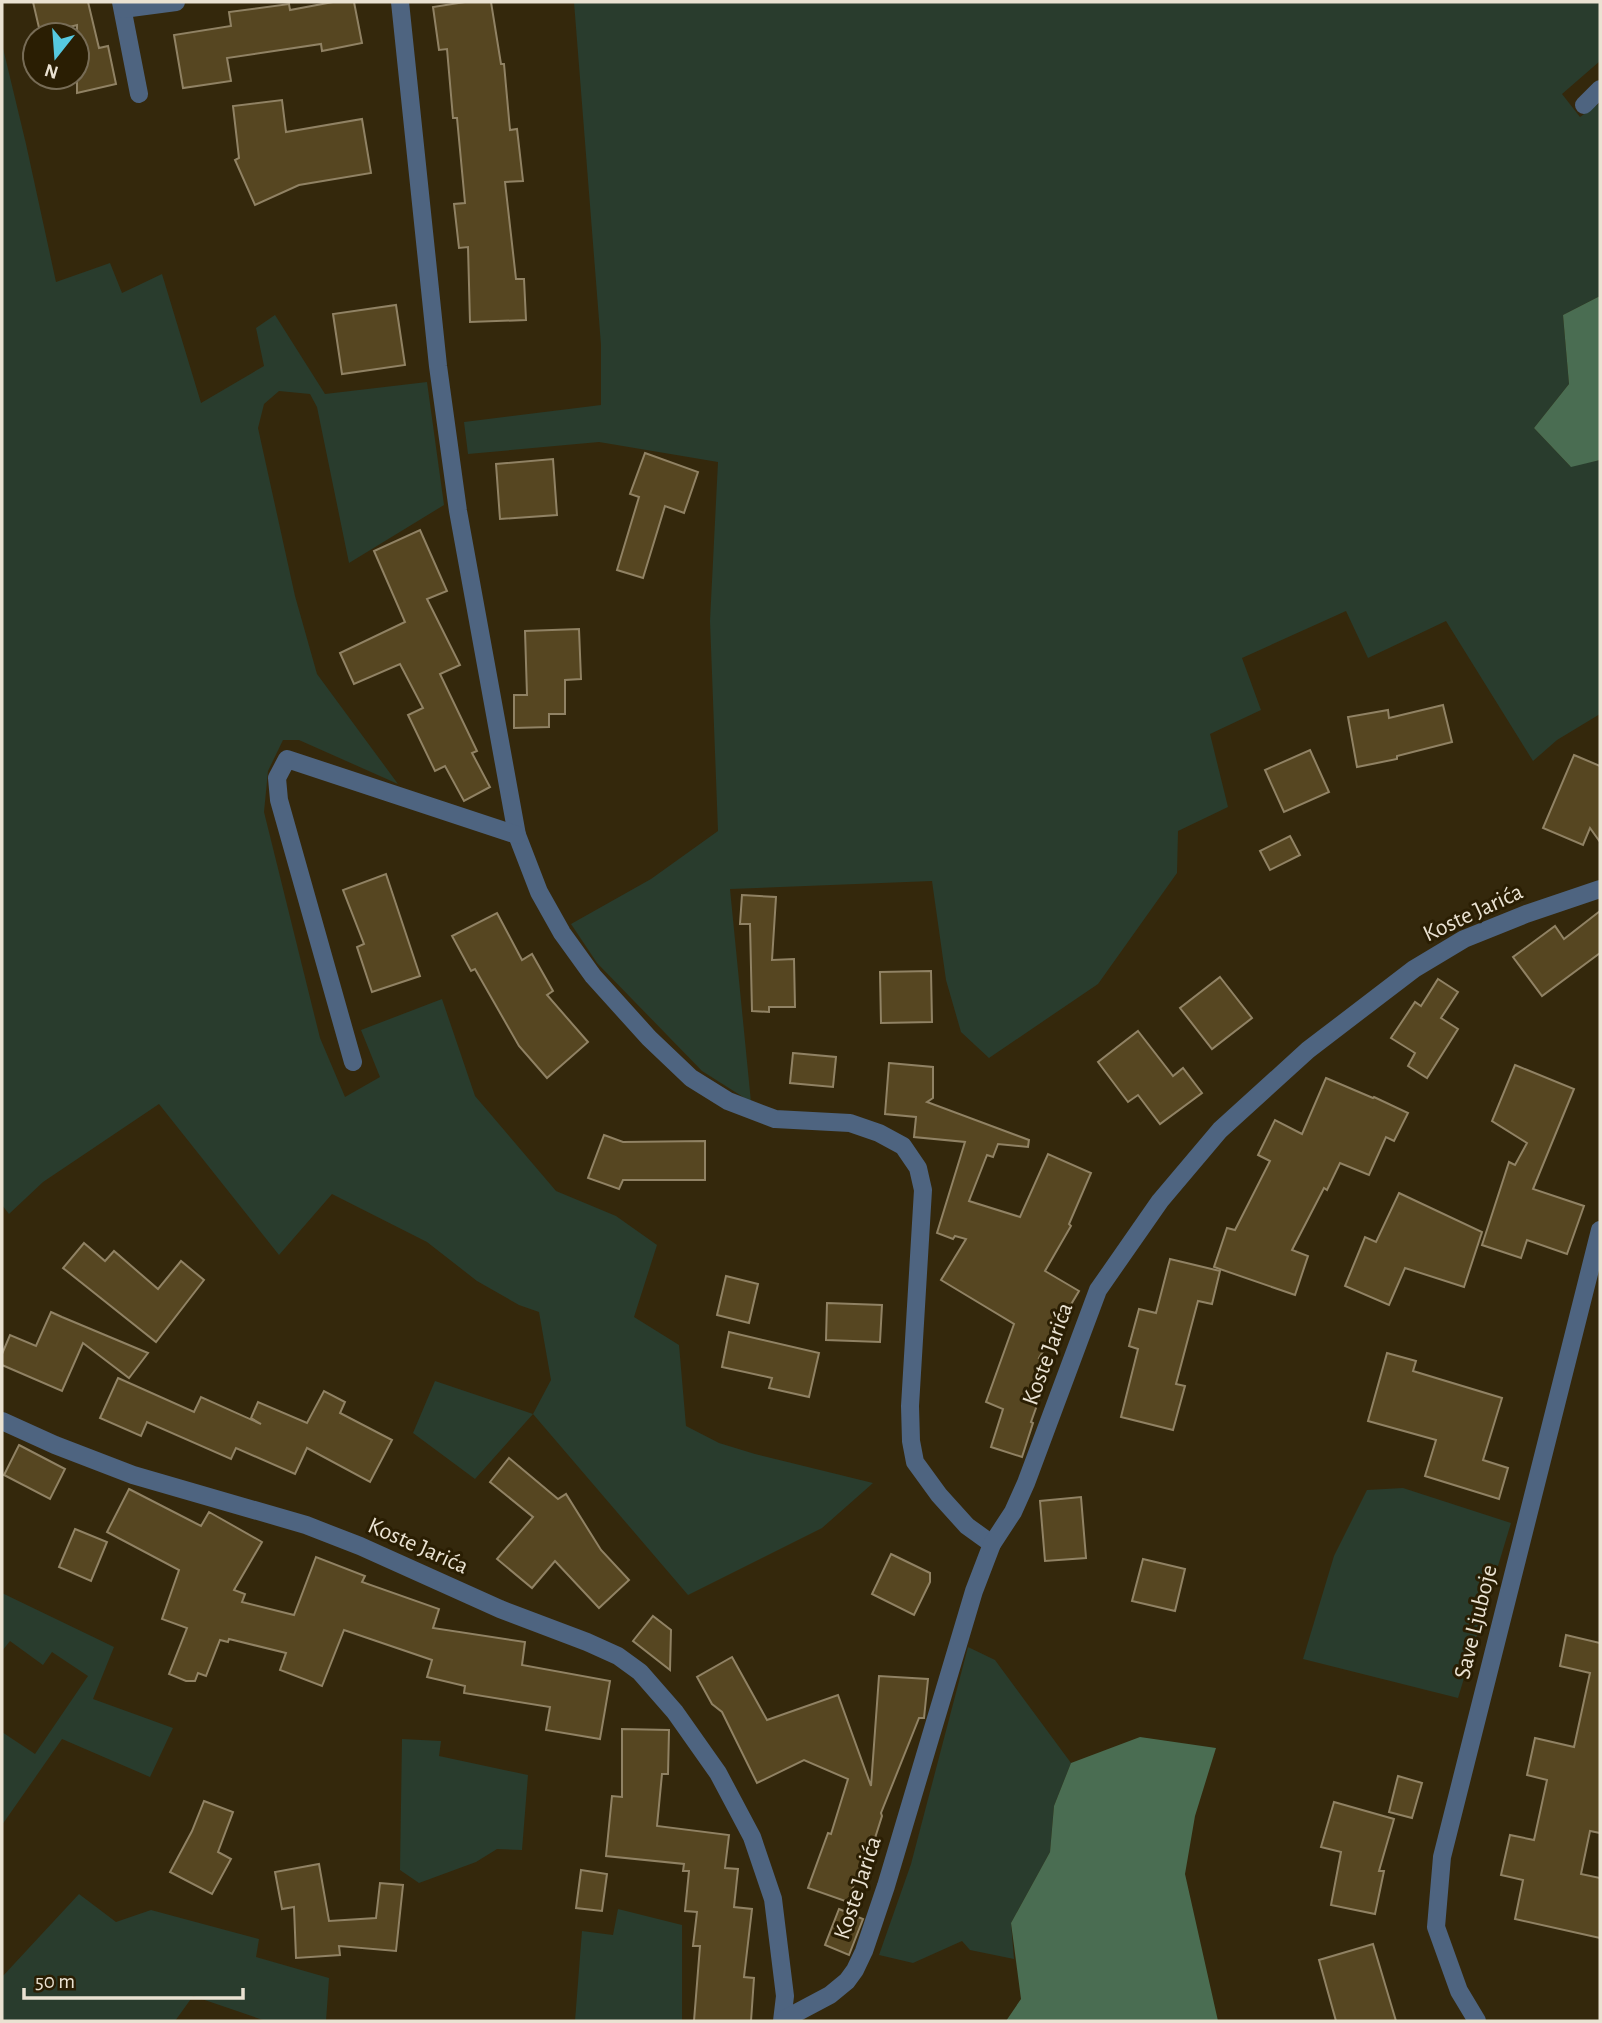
<svg xmlns="http://www.w3.org/2000/svg" width="1602" height="2023" font-family="'Alegreya Sans',sans-serif">
  <style>
    .green { fill: #293c2d }
    .forest { fill: #4a6d52 }
    .building { fill: #564621; stroke: #908264; stroke-width: 2 }
    .lines { fill: none; stroke-linecap: round; stroke-linejoin: round }
    .minor { stroke: #4e6480; stroke-width: 18 }
    .labels { text-anchor: middle; dominant-baseline: central; stroke-width: 6; stroke-linejoin: round; paint-order: stroke }
    .street-label { font-size: 24px; fill: #eae2d2; stroke: #2a1e03 }
  </style>
  <rect width="100%" height="100%" fill="#34280c"/>
  <!-- green -->
  <g class="green">
    <path d="M 574,2 L 1600,2 L 1600,61 L 1562,94 L 1580,117 L 1600,103 L 1600,296 L 1563,315 L 1569,384 L 1534,428 L 1570,466 L 1600,460 L 1600,714 L 1557,740 L 1533,761 L 1446,621 L 1368,658 L 1346,611 L 1242,658 L 1261,710 L 1210,734 L 1228,807 L 1178,831 L 1177,873 L 1098,984 L 989,1058 L 961,1032 L 946,980 L 932,881 L 730,889 L 751,1102 L 702,1071 L 597,963 L 571,924 L 651,879 L 718,831 L 710,621 L 718,462 L 599,442 L 468,454 L 464,422 L 601,405 L 601,345 Z"/>
    <path d="M 2,44 L 26,144 L 56,282 L 110,263 L 122,293 L 162,274 L 201,403 L 264,366 L 256,328 L 275,315 L 325,394 L 427,382 L 444,505 L 349,563 L 317,407 L 310,394 L 279,391 L 264,404 L 258,428 L 295,596 L 317,674 L 398,784 L 299,740 L 283,740 L 268,771 L 264,812 L 320,1038 L 345,1097 L 380,1077 L 361,1030 L 442,999 L 475,1096 L 556,1191 L 616,1216 L 657,1245 L 634,1317 L 679,1345 L 686,1426 L 719,1443 L 755,1454 L 873,1483 L 822,1528 L 688,1595 L 533,1414 L 475,1479 L 413,1433 L 435,1381 L 533,1414 L 551,1380 L 539,1312 L 519,1305 L 477,1281 L 427,1242 L 332,1194 L 279,1255 L 159,1104 L 43,1182 L 9,1214 L 2,1205 Z"/>
    <path d="M 1403,1488 L 1511,1523 L 1458,1698 L 1303,1659 L 1334,1556 L 1367,1490 Z"/>
    <path d="M 2,1593 L 114,1647 L 93,1699 L 173,1728 L 150,1777 L 62,1739 L 2,1825 L 2,1732 L 35,1754 L 88,1676 L 52,1652 L 43,1665 L 10,1641 L 2,1651 Z"/>
    <path d="M 968,1647 L 995,1660 L 1071,1763 L 1054,1806 L 1050,1852 L 1011,1923 L 1014,1959 L 970,1950 L 962,1941 L 913,1963 L 879,1955 L 911,1864 Z"/>
    <path d="M 402,1739 L 441,1741 L 439,1756 L 528,1775 L 522,1850 L 497,1849 L 476,1862 L 419,1883 L 400,1870 Z"/>
    <path d="M 79,1894 L 116,1922 L 151,1910 L 259,1939 L 256,1957 L 329,1978 L 326,2021 L 266,2021 L 193,1996 L 175,2021 L 2,2021 L 2,1977 Z"/>
    <path d="M 618,1909 L 682,1925 L 682,2021 L 575,2021 L 582,1931 L 613,1935 Z"/>
  </g>
  <!-- forest -->
  <g class="forest">
    <path d="M 1600,296 L 1600,460 L 1571,467 L 1534,428 L 1569,384 L 1563,315 Z"/>
    <path d="M 1140,1737 L 1216,1748 L 1195,1816 L 1185,1874 L 1218,2021 L 1006,2021 L 1021,1999 L 1011,1923 L 1050,1852 L 1054,1806 L 1071,1763 Z"/>
  </g>
  <!-- building -->
  <g class="building">
    <path d="M 33,2 L 88,2 L 99,48 L 108,46 L 116,84 L 77,93 L 77,25 L 50,32 L 40,32 Z"/>
    <path d="M 333,2 L 354,2 L 362,43 L 322,51 L 321,44 L 227,58 L 231,81 L 183,88 L 174,35 L 231,26 L 229,12 L 289,4 L 290,10 Z"/>
    <path d="M 465,2 L 491,2 L 501,64 L 504,64 L 510,130 L 517,129 L 523,181 L 505,182 L 516,279 L 524,279 L 526,320 L 470,322 L 468,247 L 459,248 L 454,204 L 465,203 L 457,118 L 453,118 L 447,49 L 439,50 L 433,7 Z"/>
    <path d="M 282,100 L 286,132 L 362,119 L 371,173 L 299,185 L 255,205 L 235,160 L 239,158 L 233,106 Z"/>
    <path d="M 396,305 L 405,365 L 342,374 L 333,314 Z"/>
    <path d="M 645,453 L 698,472 L 684,513 L 665,506 L 643,578 L 617,570 L 639,497 L 630,494 Z"/>
    <path d="M 553,459 L 557,515 L 500,519 L 496,464 Z"/>
    <path d="M 420,530 L 447,591 L 427,599 L 460,665 L 440,674 L 477,751 L 472,753 L 490,787 L 464,801 L 445,766 L 435,771 L 408,715 L 423,708 L 400,664 L 354,684 L 340,653 L 405,622 L 374,551 Z"/>
    <path d="M 579,629 L 581,679 L 565,680 L 565,714 L 549,714 L 549,727 L 514,728 L 514,695 L 527,695 L 525,631 Z"/>
    <path d="M 1443,705 L 1452,742 L 1397,756 L 1397,759 L 1357,767 L 1348,717 L 1388,710 L 1389,718 Z"/>
    <path d="M 1310,750 L 1329,792 L 1284,812 L 1265,770 Z"/>
    <path d="M 1574,755 L 1600,766 L 1600,842 L 1590,828 L 1583,845 L 1543,828 Z"/>
    <path d="M 1290,836 L 1300,855 L 1270,870 L 1260,851 Z"/>
    <path d="M 386,874 L 420,976 L 372,992 L 357,947 L 364,944 L 343,890 Z"/>
    <path d="M 742,895 L 776,897 L 772,960 L 794,959 L 795,1007 L 769,1007 L 769,1012 L 752,1011 L 750,924 L 740,924 Z"/>
    <path d="M 1600,911 L 1600,953 L 1542,996 L 1513,957 L 1555,926 L 1564,939 Z"/>
    <path d="M 497,913 L 522,960 L 532,954 L 553,991 L 547,995 L 588,1042 L 547,1078 L 519,1046 L 475,969 L 471,971 L 452,936 Z"/>
    <path d="M 931,971 L 932,1022 L 881,1023 L 880,972 Z"/>
    <path d="M 1220,977 L 1252,1018 L 1212,1049 L 1180,1008 Z"/>
    <path d="M 1438,979 L 1458,992 L 1441,1018 L 1458,1029 L 1427,1078 L 1408,1066 L 1415,1053 L 1391,1038 L 1415,1002 L 1421,1006 Z"/>
    <path d="M 1138,1031 L 1173,1076 L 1183,1068 L 1202,1093 L 1160,1124 L 1138,1095 L 1128,1102 L 1098,1062 Z"/>
    <path d="M 793,1053 L 836,1057 L 833,1087 L 790,1083 Z"/>
    <path d="M 889,1063 L 933,1067 L 933,1098 L 927,1102 L 1029,1140 L 1028,1147 L 998,1144 L 993,1157 L 987,1155 L 969,1201 L 1020,1217 L 1048,1154 L 1091,1173 L 1069,1224 L 1071,1226 L 1045,1271 L 1079,1291 L 1039,1358 L 1052,1363 L 1031,1422 L 1033,1423 L 1022,1457 L 991,1447 L 1003,1409 L 986,1402 L 1014,1324 L 941,1280 L 966,1239 L 955,1236 L 953,1239 L 937,1233 L 965,1142 L 914,1137 L 916,1117 L 885,1114 Z"/>
    <path d="M 1515,1065 L 1574,1089 L 1533,1189 L 1584,1206 L 1567,1254 L 1527,1240 L 1521,1258 L 1482,1245 L 1509,1162 L 1515,1165 L 1527,1143 L 1492,1121 Z"/>
    <path d="M 1326,1078 L 1373,1098 L 1374,1097 L 1408,1113 L 1394,1141 L 1386,1137 L 1369,1175 L 1340,1163 L 1327,1190 L 1324,1188 L 1292,1250 L 1308,1256 L 1295,1295 L 1214,1267 L 1227,1228 L 1235,1230 L 1270,1161 L 1258,1155 L 1275,1120 L 1302,1134 Z"/>
    <path d="M 604,1135 L 623,1142 L 705,1141 L 705,1180 L 623,1180 L 619,1189 L 588,1178 Z"/>
    <path d="M 1399,1193 L 1482,1232 L 1464,1287 L 1405,1268 L 1389,1305 L 1345,1286 L 1365,1237 L 1376,1242 Z"/>
    <path d="M 84,1243 L 105,1261 L 114,1251 L 158,1289 L 181,1261 L 204,1280 L 156,1342 L 63,1268 Z"/>
    <path d="M 1170,1259 L 1220,1271 L 1212,1304 L 1198,1301 L 1176,1384 L 1185,1386 L 1173,1430 L 1121,1417 L 1138,1349 L 1129,1346 L 1139,1309 L 1156,1313 Z"/>
    <path d="M 726,1276 L 758,1284 L 749,1323 L 717,1315 Z"/>
    <path d="M 827,1303 L 882,1305 L 880,1342 L 826,1340 Z"/>
    <path d="M 51,1312 L 62,1317 L 148,1353 L 129,1378 L 83,1343 L 62,1391 L 2,1365 L 2,1354 L 10,1335 L 36,1346 Z"/>
    <path d="M 729,1332 L 819,1353 L 809,1397 L 769,1388 L 772,1378 L 722,1367 Z"/>
    <path d="M 1387,1353 L 1416,1361 L 1413,1371 L 1502,1398 L 1483,1460 L 1508,1468 L 1499,1499 L 1425,1476 L 1436,1440 L 1368,1421 Z"/>
    <path d="M 118,1378 L 194,1412 L 201,1397 L 261,1424 L 251,1418 L 258,1402 L 307,1423 L 324,1391 L 345,1402 L 340,1413 L 392,1440 L 370,1482 L 307,1448 L 295,1474 L 236,1448 L 231,1459 L 147,1422 L 141,1436 L 100,1418 Z"/>
    <path d="M 19,1445 L 65,1469 L 50,1499 L 4,1475 Z"/>
    <path d="M 509,1458 L 558,1499 L 566,1494 L 601,1550 L 629,1580 L 599,1608 L 555,1561 L 532,1588 L 497,1559 L 533,1517 L 490,1482 Z"/>
    <path d="M 129,1489 L 201,1526 L 209,1512 L 262,1542 L 234,1590 L 245,1594 L 242,1602 L 294,1615 L 316,1557 L 365,1576 L 362,1582 L 439,1609 L 433,1628 L 525,1642 L 522,1665 L 610,1681 L 600,1739 L 546,1730 L 550,1707 L 464,1693 L 465,1686 L 427,1677 L 432,1660 L 344,1630 L 322,1686 L 280,1670 L 286,1653 L 229,1639 L 228,1642 L 220,1640 L 206,1676 L 198,1673 L 195,1681 L 186,1681 L 169,1674 L 187,1628 L 162,1619 L 179,1570 L 107,1532 Z"/>
    <path d="M 1081,1497 L 1086,1558 L 1045,1561 L 1040,1501 Z"/>
    <path d="M 75,1529 L 107,1542 L 91,1581 L 59,1567 Z"/>
    <path d="M 891,1554 L 930,1573 L 930,1582 L 914,1615 L 872,1594 Z"/>
    <path d="M 1143,1559 L 1185,1569 L 1175,1611 L 1132,1601 Z"/>
    <path d="M 653,1616 L 671,1630 L 670,1670 L 633,1641 Z"/>
    <path d="M 1566,1635 L 1600,1643 L 1600,1833 L 1590,1831 L 1581,1874 L 1600,1878 L 1600,1938 L 1515,1919 L 1523,1880 L 1501,1875 L 1510,1835 L 1534,1840 L 1547,1780 L 1527,1775 L 1535,1738 L 1574,1747 L 1590,1673 L 1560,1666 Z"/>
    <path d="M 732,1657 L 767,1720 L 838,1695 L 871,1786 L 879,1676 L 928,1679 L 924,1718 L 919,1718 L 881,1813 L 882,1816 L 875,1838 L 870,1837 L 848,1902 L 808,1888 L 828,1833 L 831,1834 L 848,1779 L 804,1760 L 757,1783 L 722,1712 L 712,1704 L 697,1677 Z"/>
    <path d="M 622,1729 L 669,1730 L 668,1774 L 662,1774 L 657,1826 L 729,1835 L 725,1868 L 738,1869 L 734,1907 L 752,1909 L 744,1977 L 754,1978 L 751,2021 L 694,2021 L 700,1946 L 693,1946 L 697,1912 L 685,1911 L 689,1871 L 683,1871 L 684,1864 L 606,1856 L 612,1796 L 622,1797 Z"/>
    <path d="M 1398,1776 L 1422,1783 L 1412,1818 L 1389,1812 Z"/>
    <path d="M 204,1801 L 233,1812 L 218,1852 L 231,1859 L 212,1894 L 170,1872 L 192,1831 Z"/>
    <path d="M 1334,1802 L 1394,1819 L 1379,1871 L 1384,1871 L 1375,1914 L 1331,1905 L 1341,1852 L 1321,1847 Z"/>
    <path d="M 319,1864 L 329,1921 L 376,1918 L 380,1883 L 403,1885 L 396,1951 L 339,1946 L 340,1955 L 296,1958 L 294,1907 L 282,1909 L 275,1872 Z"/>
    <path d="M 581,1870 L 607,1874 L 602,1911 L 576,1908 Z"/>
    <path d="M 839,1909 L 863,1919 L 849,1955 L 825,1945 Z"/>
    <path d="M 1373,1944 L 1396,2021 L 1336,2021 L 1319,1960 Z"/>
  </g>
  <g class="lines">
    <!-- minor -->
    <g class="minor">
      <path d="M 121,2 L 139,94"/>
      <path d="M 400,2 L 438,366 L 458,511 L 517,835 L 539,892 L 562,933 L 593,976 L 649,1038 L 691,1078 L 728,1101 L 775,1119 L 850,1123 L 879,1133 L 903,1146 L 918,1168 L 923,1190 L 910,1406 L 911,1441 L 915,1462 L 939,1495 L 967,1526 L 992,1544"/>
      <path d="M 123,9 L 176,2"/>
      <path d="M 1584,105 L 1600,89"/>
      <path d="M 353,1062 L 279,800 L 277,778 L 287,759 L 517,835"/>
      <path d="M 2,1421 L 55,1445 L 133,1475 L 306,1525 L 360,1546 L 500,1609 L 587,1642 L 618,1656 L 640,1672 L 675,1712 L 718,1773 L 752,1837 L 773,1899 L 785,1996 L 782,2021"/>
      <path d="M 783,2020 L 830,1995 L 847,1981 L 855,1970 L 864,1951 L 886,1886 L 974,1591 L 992,1544 L 1013,1512 L 1026,1483 L 1098,1290 L 1160,1201 L 1220,1130 L 1308,1050 L 1414,969 L 1464,939 L 1526,914 L 1600,889"/>
      <path d="M 1477,2021 L 1459,1991 L 1436,1927 L 1442,1857 L 1600,1230"/>
    </g>
  </g>
  <g class="labels">
    <!-- street labels -->
    <g class="street-label">
      <text transform="translate(1473 913) rotate(-25)">Koste Jarića</text>
      <text transform="translate(1048 1354) rotate(-70)">Koste Jarića</text>
      <text transform="translate(418 1546) rotate(24)">Koste Jarića</text>
      <text transform="translate(1476 1622) rotate(-76)">Save Ljuboje</text>
      <text transform="translate(858 1888) rotate(-72)">Koste Jarića</text>
    </g>
  </g>
  <!-- border -->
  <rect width="1602" height="2023" fill="none" stroke="#eae2d2" stroke-width="7"/>
  <!-- north arrow -->
  <g transform="translate(56 56) rotate(197)"><circle r="33" fill="#2a1e03" stroke="#776c56" stroke-width="2"/>
  <path d="M0-5L12 26L0 18L-12 26Z" fill="#56c9e0"/>
  <text y="-10" font-size="19" font-weight="bold" text-anchor="middle" fill="#eae2d2">N</text>
  </g>
  <!-- scale -->
  <path d="M24 1988v10h219v-10" fill="none" stroke="#eae2d2" stroke-width="3.5"/>
  <text x="35" y="1988" font-size="21" fill="#eae2d2" stroke="#2a1e03" stroke-width="5" paint-order="stroke">50 m</text>
</svg>
